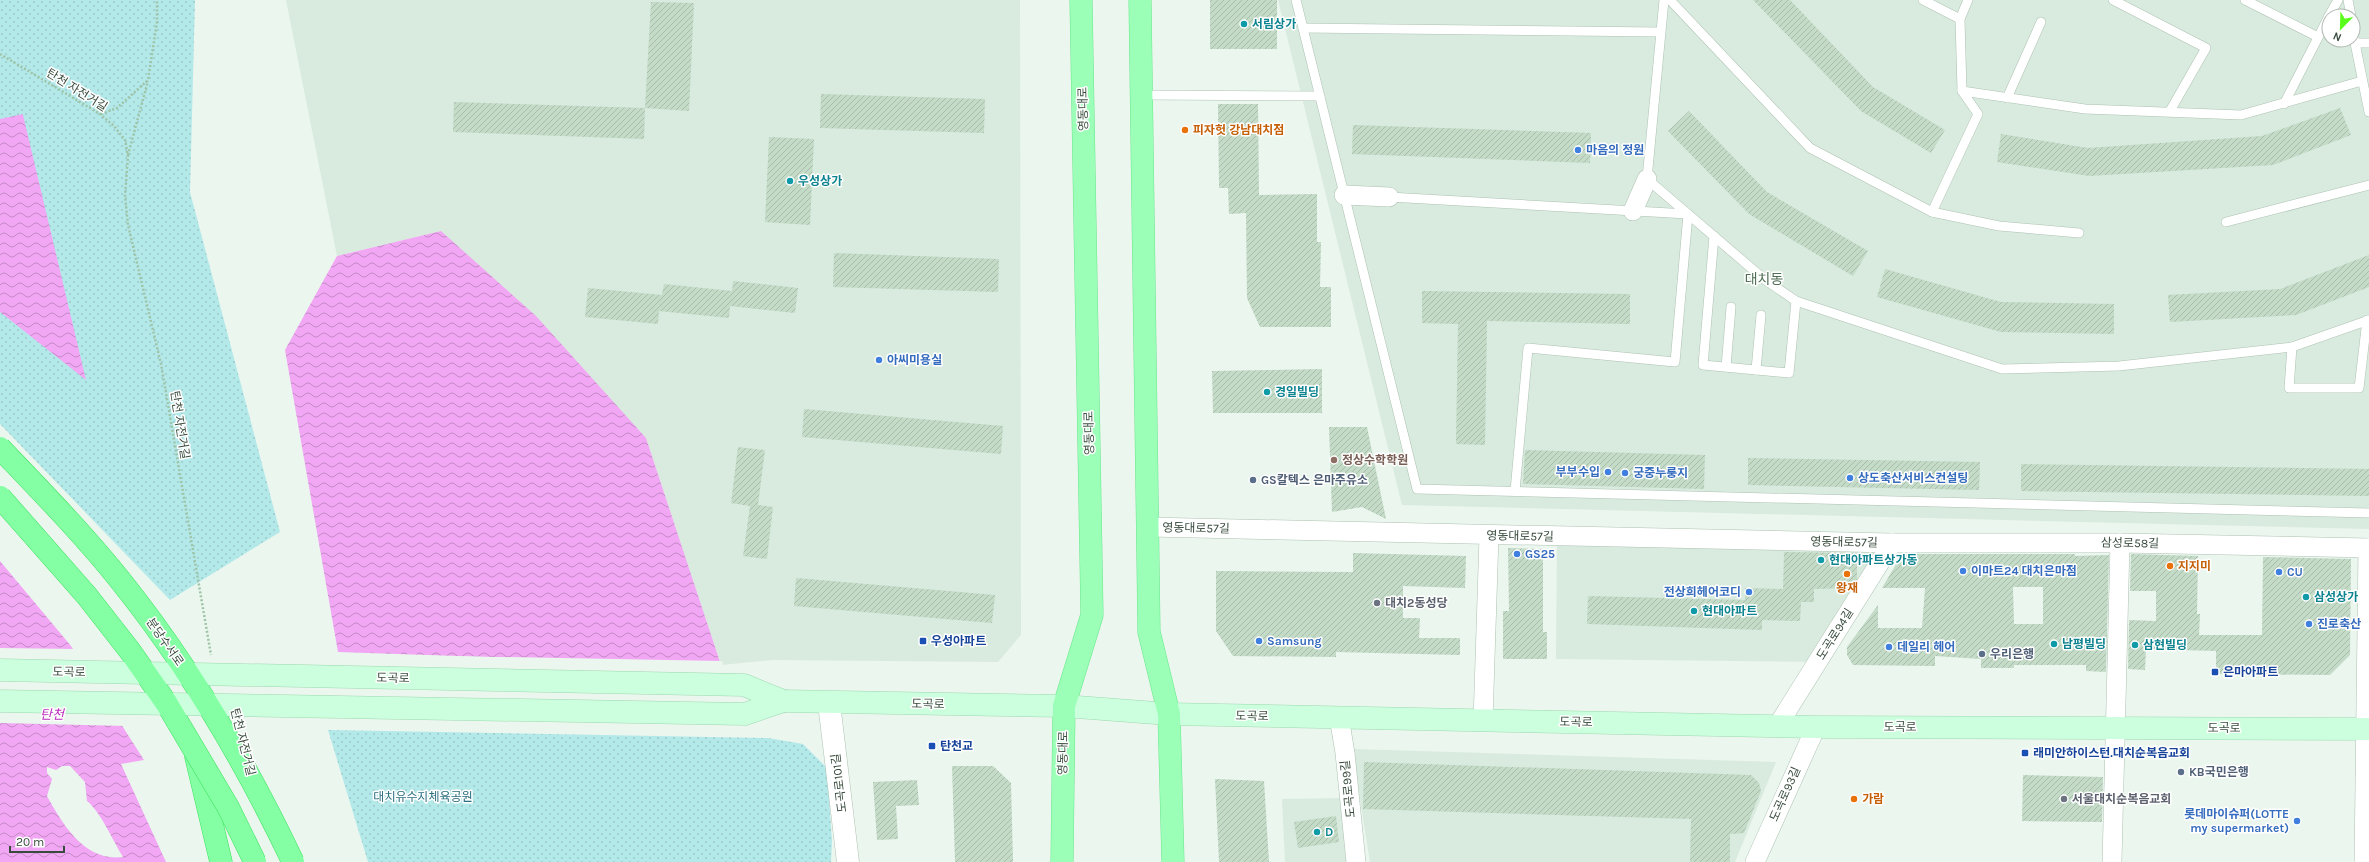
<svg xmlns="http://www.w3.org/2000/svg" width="2369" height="862" font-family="Karla,'Noto Sans KR',sans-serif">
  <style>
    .residential { fill: #d9eade; fill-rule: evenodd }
    .park { fill: url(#park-dots) }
    .pitch { fill: #b4e9ea }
    .water { fill: url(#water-waves); fill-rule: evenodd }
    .pier { fill: #ebf6ee }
    .building { fill: url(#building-hatch); fill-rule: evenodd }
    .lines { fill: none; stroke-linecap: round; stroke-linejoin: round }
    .service-casing { stroke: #adc2b2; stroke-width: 10 }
    .minor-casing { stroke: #adc2b2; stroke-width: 20 }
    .tertiary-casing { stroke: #adc2b2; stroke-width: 23 }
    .secondary-casing { stroke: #9dd9b0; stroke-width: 23 }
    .primary-casing { stroke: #68e78b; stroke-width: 23 }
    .trunk-casing { stroke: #3ae25c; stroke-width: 23 }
    .path { stroke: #9ec4a6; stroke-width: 2.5; stroke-dasharray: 2 2; stroke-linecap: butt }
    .service { stroke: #fff; stroke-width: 9 }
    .minor { stroke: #fff; stroke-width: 19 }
    .tertiary { stroke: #fff; stroke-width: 22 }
    .secondary { stroke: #cfd; stroke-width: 22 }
    .primary { stroke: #9bffb8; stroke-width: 22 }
    .trunk { stroke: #84ffa4; stroke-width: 22 }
    .secondary-bridge-casing { stroke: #9dd9b0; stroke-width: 23; stroke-linecap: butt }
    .trunk-bridge-casing { stroke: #3ae25c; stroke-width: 23; stroke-linecap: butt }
    .secondary-bridge { stroke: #cfd; stroke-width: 22 }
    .trunk-bridge { stroke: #84ffa4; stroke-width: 22 }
    .culture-dot { fill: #0f9aa8; stroke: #fff; stroke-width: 1.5 }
    .food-dot { fill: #e8710a; stroke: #fff; stroke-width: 1.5 }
    .shop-dot { fill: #3f7fe0; stroke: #fff; stroke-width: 1.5 }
    .education-dot { fill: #8d6e63; stroke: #fff; stroke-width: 1.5 }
    .service-dot { fill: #5c6f8a; stroke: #fff; stroke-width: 1.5 }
    .worship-dot { fill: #6b7280; stroke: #fff; stroke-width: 1.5 }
    .transit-dot { fill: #1a4fb4; stroke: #fff; stroke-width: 1.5 }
    .labels { text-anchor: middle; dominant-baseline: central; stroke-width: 3; stroke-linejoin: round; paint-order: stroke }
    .culture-label { font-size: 12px; font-weight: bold; fill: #0d838f; stroke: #fff; text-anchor: start }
    .street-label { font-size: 12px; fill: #384b3c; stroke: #fff }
    .food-label { font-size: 12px; font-weight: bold; fill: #c56008; stroke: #fff; text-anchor: start }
    .shop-label { font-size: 12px; font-weight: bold; fill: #366cbe; stroke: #fff; text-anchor: start }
    .education-label { font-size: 12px; font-weight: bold; fill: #785e54; stroke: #fff; text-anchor: start }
    .service-label { font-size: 12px; font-weight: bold; fill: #4e5e75; stroke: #fff; text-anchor: start }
    .worship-label { font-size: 12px; font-weight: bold; fill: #5b616d; stroke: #fff; text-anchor: start }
    .transit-label { font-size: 12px; font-weight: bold; fill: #164399; stroke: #fff; text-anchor: start }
    .park-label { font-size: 12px; fill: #296e7f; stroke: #fff }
    .water-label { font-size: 13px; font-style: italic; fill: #ba2dbb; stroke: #fff }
    .quarter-label { font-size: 14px; fill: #4f6e55; stroke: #fff }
  </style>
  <defs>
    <pattern id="park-dots" width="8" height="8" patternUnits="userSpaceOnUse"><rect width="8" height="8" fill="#b4e9ea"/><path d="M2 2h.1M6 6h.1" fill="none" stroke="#9cc9ca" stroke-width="1.8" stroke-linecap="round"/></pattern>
    <pattern id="water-waves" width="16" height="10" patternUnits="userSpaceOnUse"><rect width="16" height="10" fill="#f1a7f3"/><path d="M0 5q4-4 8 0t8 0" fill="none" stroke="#c48ac6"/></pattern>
    <pattern id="building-hatch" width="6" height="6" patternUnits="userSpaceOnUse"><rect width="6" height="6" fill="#c3dbc7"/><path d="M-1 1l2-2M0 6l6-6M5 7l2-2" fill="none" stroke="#a8bdac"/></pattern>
  </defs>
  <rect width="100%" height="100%" fill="#ebf6ee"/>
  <!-- residential -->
  <g class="residential">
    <path d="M 286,0 L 1020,0 L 1021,635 L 998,662 L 772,660 L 721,665 L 646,438 L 441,231 L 337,256 Z"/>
    <path d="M 1278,0 L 2369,0 L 2369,529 L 1402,505 ZM 2329,16 L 2353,16 L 2353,40 L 2329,40 Z"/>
    <path d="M 1557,539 L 1892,543 L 1817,662 L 1556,659 Z"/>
    <path d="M 1352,749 L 1776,762 L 1735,862 L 1370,862 Z"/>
    <path d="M 1349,798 L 1356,862 L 1285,862 L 1282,799 Z"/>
  </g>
  <!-- park -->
  <g class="park">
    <path d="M 0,0 L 195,0 L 190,192 L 280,532 L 170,600 L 0,424 Z"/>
    <path d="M 328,730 L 768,738 L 803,744 L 827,768 L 832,841 L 831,862 L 368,862 Z"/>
  </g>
  <!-- pitch -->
  <path class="pitch" d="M 718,859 L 719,862 L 635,862 Z"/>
  <!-- water -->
  <g class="water">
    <path d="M 23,114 L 23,115 L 86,380 L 0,312 L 0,119 Z"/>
    <path d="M 441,231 L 536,316 L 646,438 L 721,665 L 338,652 L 285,350 L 337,256 Z"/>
    <path d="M 0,561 L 71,646 L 144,760 L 121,764 L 166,862 L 0,862 ZM 62,766 L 70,766 L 85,782 L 87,801 C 101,812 113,841 123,857 C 85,862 63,825 47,796 L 52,779 L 47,773 L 47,767 L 56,770 Z"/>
  </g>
  <!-- pier -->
  <g class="pier">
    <path d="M 0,648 L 75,649 L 126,726 L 0,723 Z"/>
    <path d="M 337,654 L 722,661 L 723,665 L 721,667 Z"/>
  </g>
  <!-- building -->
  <g class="building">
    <rect x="1210" y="0" width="67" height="49"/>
    <path d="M 1753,0 L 1790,0 L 1873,87 L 1945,130 L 1931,153 L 1861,111 Z"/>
    <path d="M 651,2 L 694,3 L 689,111 L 645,108 Z"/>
    <path d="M 821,94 L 985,99 L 984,133 L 820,128 Z"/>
    <path d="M 454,102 L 645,108 L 644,139 L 453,132 Z"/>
    <path d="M 1218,104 L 1258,104 L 1259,195 L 1317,194 L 1317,242 L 1321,242 L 1320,287 L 1331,287 L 1331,327 L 1260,327 L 1247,298 L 1246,213 L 1229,214 L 1228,188 L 1219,188 Z"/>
    <path d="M 2340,108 L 2351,135 L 2273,165 L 2089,176 L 1997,162 L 2001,134 L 2088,148 L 2262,136 Z"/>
    <path d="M 1689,111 L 1767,192 L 1868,251 L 1853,276 L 1749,214 L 1668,131 Z"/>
    <path d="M 1353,125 L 1591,133 L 1590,163 L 1352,154 Z"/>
    <path d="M 769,137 L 814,139 L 810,225 L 765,222 Z"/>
    <path d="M 834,253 L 999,259 L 998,292 L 833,287 Z"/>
    <path d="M 2369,255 L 2369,287 L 2296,315 L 2170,322 L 2168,295 L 2280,289 Z"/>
    <path d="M 1885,269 L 2001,302 L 2114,304 L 2114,334 L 2001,332 L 1877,297 Z"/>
    <path d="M 733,281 L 798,288 L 795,313 L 730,306 L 729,318 L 659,311 L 658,324 L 585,317 L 588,288 L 662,295 L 664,284 L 732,291 Z"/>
    <path d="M 1422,291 L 1630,294 L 1630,324 L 1487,321 L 1485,445 L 1456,444 L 1458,324 L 1422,323 Z"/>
    <path d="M 1322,369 L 1322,413 L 1213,413 L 1212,371 Z"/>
    <path d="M 804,409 L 1003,426 L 1001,454 L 802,437 Z"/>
    <path d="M 1329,427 L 1367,427 L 1386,519 L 1362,507 L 1332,512 Z"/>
    <path d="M 738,447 L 765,450 L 758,505 L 773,507 L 767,559 L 743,556 L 750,506 L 731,503 Z"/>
    <path d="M 1525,450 L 1705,455 L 1704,489 L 1523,484 Z"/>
    <path d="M 1748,458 L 1980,462 L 1979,490 L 1748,485 Z"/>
    <path d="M 2021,464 L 2369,469 L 2369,496 L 2021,491 Z"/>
    <path d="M 1508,548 L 1543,549 L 1543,632 L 1547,632 L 1547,659 L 1503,659 L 1503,611 L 1509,611 Z"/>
    <path d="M 1784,552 L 1857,553 L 1857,579 L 1851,588 L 1814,589 L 1814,602 L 1801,602 L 1800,621 L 1762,620 L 1762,630 L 1587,624 L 1588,596 L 1745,600 L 1745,588 L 1783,589 Z"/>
    <path d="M 1353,553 L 1466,556 L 1465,588 L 1403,586 L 1403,618 L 1420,618 L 1419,638 L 1460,638 L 1460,655 L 1336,652 L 1336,657 L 1233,656 L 1216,631 L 1216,571 L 1353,572 Z"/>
    <path d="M 1902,554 L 2075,554 L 2075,556 L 2109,555 L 2106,672 L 2086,671 L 2086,665 L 2014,665 L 2014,668 L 1981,668 L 1981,659 L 1935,656 L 1935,666 L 1853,665 L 1847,655 L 1847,647 L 1878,605 L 1878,628 L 1922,628 L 1925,588 L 1882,588 ZM 2013,587 L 2043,587 L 2043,624 L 2014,624 Z"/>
    <path d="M 2131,554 L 2198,556 L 2197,614 L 2200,614 L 2199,635 L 2262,635 L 2263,557 L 2351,559 L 2350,655 L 2330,675 L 2216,674 L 2216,651 L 2146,649 L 2145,670 L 2128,669 L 2129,620 L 2156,621 L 2156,591 L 2130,591 Z"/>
    <path d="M 796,578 L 995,595 L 992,623 L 794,606 Z"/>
    <path d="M 1364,762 L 1751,775 L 1759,783 L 1761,791 L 1744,833 L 1730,834 L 1730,862 L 1690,862 L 1691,819 L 1363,809 Z"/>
    <path d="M 952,766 L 993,766 L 1011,783 L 1013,862 L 955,862 Z"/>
    <path d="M 2023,775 L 2103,777 L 2102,822 L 2022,821 Z"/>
    <path d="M 1215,779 L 1264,781 L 1269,862 L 1219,862 Z"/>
    <path d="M 917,780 L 919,805 L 896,806 L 898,839 L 877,840 L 873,782 Z"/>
    <path d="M 1336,816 L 1339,842 L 1298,848 L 1294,822 Z"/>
  </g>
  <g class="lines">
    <!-- service casing -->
    <g class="service-casing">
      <g id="service">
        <path d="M 1296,0 L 1417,489 L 2369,513"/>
        <path d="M 1664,0 L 1647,179 L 1764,279 L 1796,301 L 2002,369 L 2119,366 L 2292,347 L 2369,320"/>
        <path d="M 1670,0 L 1810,148 L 1932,212 L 1999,226 L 2079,233"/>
        <path d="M 1923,0 L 1960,19"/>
        <path d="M 2113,0 L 2206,48 L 2170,111"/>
        <path d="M 2245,0 L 2318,37"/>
        <path d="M 2348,0 L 2351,16"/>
        <path d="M 2329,16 L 2338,0"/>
        <path d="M 1303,28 L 1660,32"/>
        <path d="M 2353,31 L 2355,43 L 2369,43"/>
        <path d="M 2355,43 L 2369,112"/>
        <path d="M 1962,91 L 1960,19 L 1968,0"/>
        <path d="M 1141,95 L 1320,96"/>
        <path d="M 2007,98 L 2041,22"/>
        <path d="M 2284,104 L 2329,16"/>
        <path d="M 1389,197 L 1688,214 L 1675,362 L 1528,348 L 1515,491"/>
        <path d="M 1932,212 L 1978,114 L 1962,91 L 2085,109 L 2241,115 L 2362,81"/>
        <path d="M 2226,222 L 2369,185"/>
        <path d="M 1714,236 L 1703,365 L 1789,373 L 1796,301"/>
        <path d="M 2292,347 L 2289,388 L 2359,388 L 2367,320"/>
        <path d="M 1726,367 L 1731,307"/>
        <path d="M 1756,370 L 1761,315"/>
      </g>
    </g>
    <!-- minor casing -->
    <g class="minor-casing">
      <g id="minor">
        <path d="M 1344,195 L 1389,197"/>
        <path d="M 1633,211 L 1647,179"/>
        <path d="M 1148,527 L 1892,543 L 2120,543 L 2369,548"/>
        <path d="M 1339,717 L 1345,753 L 1356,862"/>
        <path d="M 1483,721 L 1489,536"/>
        <path d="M 1778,725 L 1892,543"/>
        <path d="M 1755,862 L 1816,727"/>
        <path d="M 2112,862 L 2120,543"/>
        <path d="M 2364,862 L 2368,548"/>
      </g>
    </g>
    <!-- tertiary casing -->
    <g class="tertiary-casing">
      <path id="tertiary" d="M 829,703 L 848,862"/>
    </g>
    <!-- secondary casing -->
    <g class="secondary-casing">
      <path id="secondary" d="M 783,701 L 1064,706 L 1169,714 L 1816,727 L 2369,729"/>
    </g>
    <!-- primary casing -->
    <g class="primary-casing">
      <g id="primary">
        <path d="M 1140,0 L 1149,632 L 1169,714 L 1173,862"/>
        <path d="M 1062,862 L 1064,706 L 1092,615 L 1081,0"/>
      </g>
    </g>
    <!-- trunk casing -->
    <g class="trunk-casing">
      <path id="trunk" d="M 196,757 L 221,862"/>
    </g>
    <!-- path -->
    <g class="path">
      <path d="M 0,54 L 100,114 L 114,126 L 125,140 L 128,156 L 125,196 L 128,225 L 161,364 L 211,655"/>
      <path d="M 101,114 L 117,108 L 148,80 L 157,22 L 157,0"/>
      <path d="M 128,155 L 148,81"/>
    </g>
    <!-- service -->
    <use href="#service" class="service"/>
    <!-- minor -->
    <use href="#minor" class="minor"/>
    <!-- tertiary -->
    <use href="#tertiary" class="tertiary"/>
    <!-- secondary -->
    <use href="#secondary" class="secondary"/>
    <!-- primary -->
    <use href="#primary" class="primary"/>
    <!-- trunk -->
    <use href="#trunk" class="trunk"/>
    <!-- secondary-bridge casing -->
    <g class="secondary-bridge-casing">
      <g id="secondary-bridge">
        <path d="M 0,670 L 744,685 L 783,701"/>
        <path d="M 0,701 L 745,714 L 783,701"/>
      </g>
    </g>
    <!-- trunk-bridge casing -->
    <g class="trunk-bridge-casing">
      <g id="trunk-bridge">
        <path d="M 0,448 C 41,491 83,534 120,580 C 189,666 246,763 293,862"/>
        <path d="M 0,497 L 87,596 L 130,651 L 167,704 L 228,807 L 255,862"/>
      </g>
    </g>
    <!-- secondary-bridge -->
    <use href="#secondary-bridge" class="secondary-bridge"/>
    <!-- trunk-bridge -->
    <use href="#trunk-bridge" class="trunk-bridge"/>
  </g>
  <!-- markers -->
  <g class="culture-dot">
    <circle cx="1244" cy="24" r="4"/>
    <circle cx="790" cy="181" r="4"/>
    <circle cx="1267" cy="392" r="4"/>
    <circle cx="1821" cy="560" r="4"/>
    <circle cx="2306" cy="597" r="4"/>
    <circle cx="1694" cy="611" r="4"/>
    <circle cx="2054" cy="644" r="4"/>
    <circle cx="2135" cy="645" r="4"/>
    <circle cx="1317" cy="832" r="4"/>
  </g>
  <g class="food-dot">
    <circle cx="1185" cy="130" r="4"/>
    <circle cx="2170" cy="566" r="4"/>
    <circle cx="1847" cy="574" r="4"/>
    <circle cx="1854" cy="799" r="4"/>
  </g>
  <g class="shop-dot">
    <circle cx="1578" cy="150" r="4"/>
    <circle cx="879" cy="360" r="4"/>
    <circle cx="1608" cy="472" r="4"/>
    <circle cx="1625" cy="473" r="4"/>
    <circle cx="1850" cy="478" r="4"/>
    <circle cx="1517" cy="554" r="4"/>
    <circle cx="1963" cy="571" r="4"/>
    <circle cx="2279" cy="572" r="4"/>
    <circle cx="1749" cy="592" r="4"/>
    <circle cx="2309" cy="624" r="4"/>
    <circle cx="1259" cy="641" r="4"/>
    <circle cx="1889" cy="647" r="4"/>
    <circle cx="2297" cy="821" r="4"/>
  </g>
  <circle class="education-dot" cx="1334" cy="460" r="4"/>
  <g class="service-dot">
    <circle cx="1253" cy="480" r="4"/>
    <circle cx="1982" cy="654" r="4"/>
    <circle cx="2181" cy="772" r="4"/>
  </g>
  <g class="worship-dot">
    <circle cx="1377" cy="603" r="4"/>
    <circle cx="2064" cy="799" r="4"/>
  </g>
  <g class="transit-dot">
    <rect x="919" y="637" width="8" height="8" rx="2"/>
    <rect x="2211" y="668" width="8" height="8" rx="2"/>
    <rect x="928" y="742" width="8" height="8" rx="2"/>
    <rect x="2021" y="749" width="8" height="8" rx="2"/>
  </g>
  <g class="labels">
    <!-- culture labels -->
    <g class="culture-label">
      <text x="1252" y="24">서림상가</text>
      <text x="798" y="181">우성상가</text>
      <text x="1275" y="392">경일빌딩</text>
      <text x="1829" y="560">현대아파트상가동</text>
      <text x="2314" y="597">삼성상가</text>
      <text x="1702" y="611">현대아파트</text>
      <text x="2062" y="644">남평빌딩</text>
      <text x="2143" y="645">삼현빌딩</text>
      <text x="1325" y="832">D</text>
    </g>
    <!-- street labels -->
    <g class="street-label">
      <text transform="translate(77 90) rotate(32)">탄천 자전거길</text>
      <text transform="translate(1083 109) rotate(-91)">영동대로</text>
      <text transform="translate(180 425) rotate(81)">탄천 자전거길</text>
      <text transform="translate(1089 433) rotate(-91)">영동대로</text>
      <text transform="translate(1196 528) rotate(1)">영동대로57길</text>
      <text transform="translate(1520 536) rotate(1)">영동대로57길</text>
      <text transform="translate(1844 542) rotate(1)">영동대로57길</text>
      <text transform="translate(2130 543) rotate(1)">삼성로58길</text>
      <text transform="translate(1835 634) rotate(-58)">도곡로94길</text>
      <text transform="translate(165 642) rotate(55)">분당수서로</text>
      <text transform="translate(69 672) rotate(1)">도곡로</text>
      <text transform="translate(393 678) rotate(1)">도곡로</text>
      <text transform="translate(928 704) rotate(1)">도곡로</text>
      <text transform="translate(1252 716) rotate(1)">도곡로</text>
      <text transform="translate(1576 722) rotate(1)">도곡로</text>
      <text x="1900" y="727">도곡로</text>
      <text x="2224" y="728">도곡로</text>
      <text transform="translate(243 742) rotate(76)">탄천 자전거길</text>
      <text transform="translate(1063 753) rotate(-89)">영동대로</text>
      <text transform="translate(839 783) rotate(-97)">도곡로101길</text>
      <text transform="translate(1348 789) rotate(-96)">도곡로99길</text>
      <text transform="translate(1785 794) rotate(-66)">도곡로93길</text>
    </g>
    <!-- food labels -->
    <g class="food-label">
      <text x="1193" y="130">피자헛 강남대치점</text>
      <text x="2178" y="566">지지미</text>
      <text x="1847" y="588" text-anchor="middle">왕재</text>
      <text x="1862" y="799">가람</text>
    </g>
    <!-- shop labels -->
    <g class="shop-label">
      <text x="1586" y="150">마음의 정원</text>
      <text x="887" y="360">아씨미용실</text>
      <text x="1600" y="472" text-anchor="end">부부수입</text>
      <text x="1633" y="473">궁중누룽지</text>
      <text x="1858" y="478">상도축산서비스컨설팅</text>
      <text x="1525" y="554">GS25</text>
      <text x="1971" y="571">이마트24 대치은마점</text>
      <text x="2287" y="572">CU</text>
      <text x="1741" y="592" text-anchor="end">전상희헤어코디</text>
      <text x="2317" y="624">진로축산</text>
      <text x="1267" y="641">Samsung</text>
      <text x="1897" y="647">데일리 헤어</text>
      <text x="2289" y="814" text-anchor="end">롯데마이슈퍼(LOTTE<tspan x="2289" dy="14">my supermarket)</tspan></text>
    </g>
    <!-- education labels -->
    <g class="education-label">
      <text x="1342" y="460">정상수학학원</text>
    </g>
    <!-- service labels -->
    <g class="service-label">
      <text x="1261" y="480">GS칼텍스 은마주유소</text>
      <text x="1990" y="654">우리은행</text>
      <text x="2189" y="772">KB국민은행</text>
    </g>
    <!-- worship labels -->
    <g class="worship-label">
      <text x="1385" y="603">대치2동성당</text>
      <text x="2072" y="799">서울대치순복음교회</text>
    </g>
    <!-- transit labels -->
    <g class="transit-label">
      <text x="931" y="641">우성아파트</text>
      <text x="2223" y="672">은마아파트</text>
      <text x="940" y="746">탄천교</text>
      <text x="2033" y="753">래미안하이스턴.대치순복음교회</text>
    </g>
    <!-- park labels -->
    <g class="park-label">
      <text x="423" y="797">대치유수지체육공원</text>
    </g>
    <!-- water labels -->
    <g class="water-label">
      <text x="52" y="714">탄천</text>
    </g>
    <!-- quarter labels -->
    <g class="quarter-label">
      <text x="1764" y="279">대치동</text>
    </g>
  </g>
  <!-- north arrow -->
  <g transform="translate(2341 28) rotate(203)"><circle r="19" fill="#ffffff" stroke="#afb7b1"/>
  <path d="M0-3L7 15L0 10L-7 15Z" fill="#59fe1a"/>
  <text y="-6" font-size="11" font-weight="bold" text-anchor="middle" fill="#384b3c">N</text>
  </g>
  <!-- scale -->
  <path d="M10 846v6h54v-6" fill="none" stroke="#384b3c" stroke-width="2"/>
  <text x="16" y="846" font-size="12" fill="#384b3c" stroke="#ffffff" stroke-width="3" paint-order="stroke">20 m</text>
</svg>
